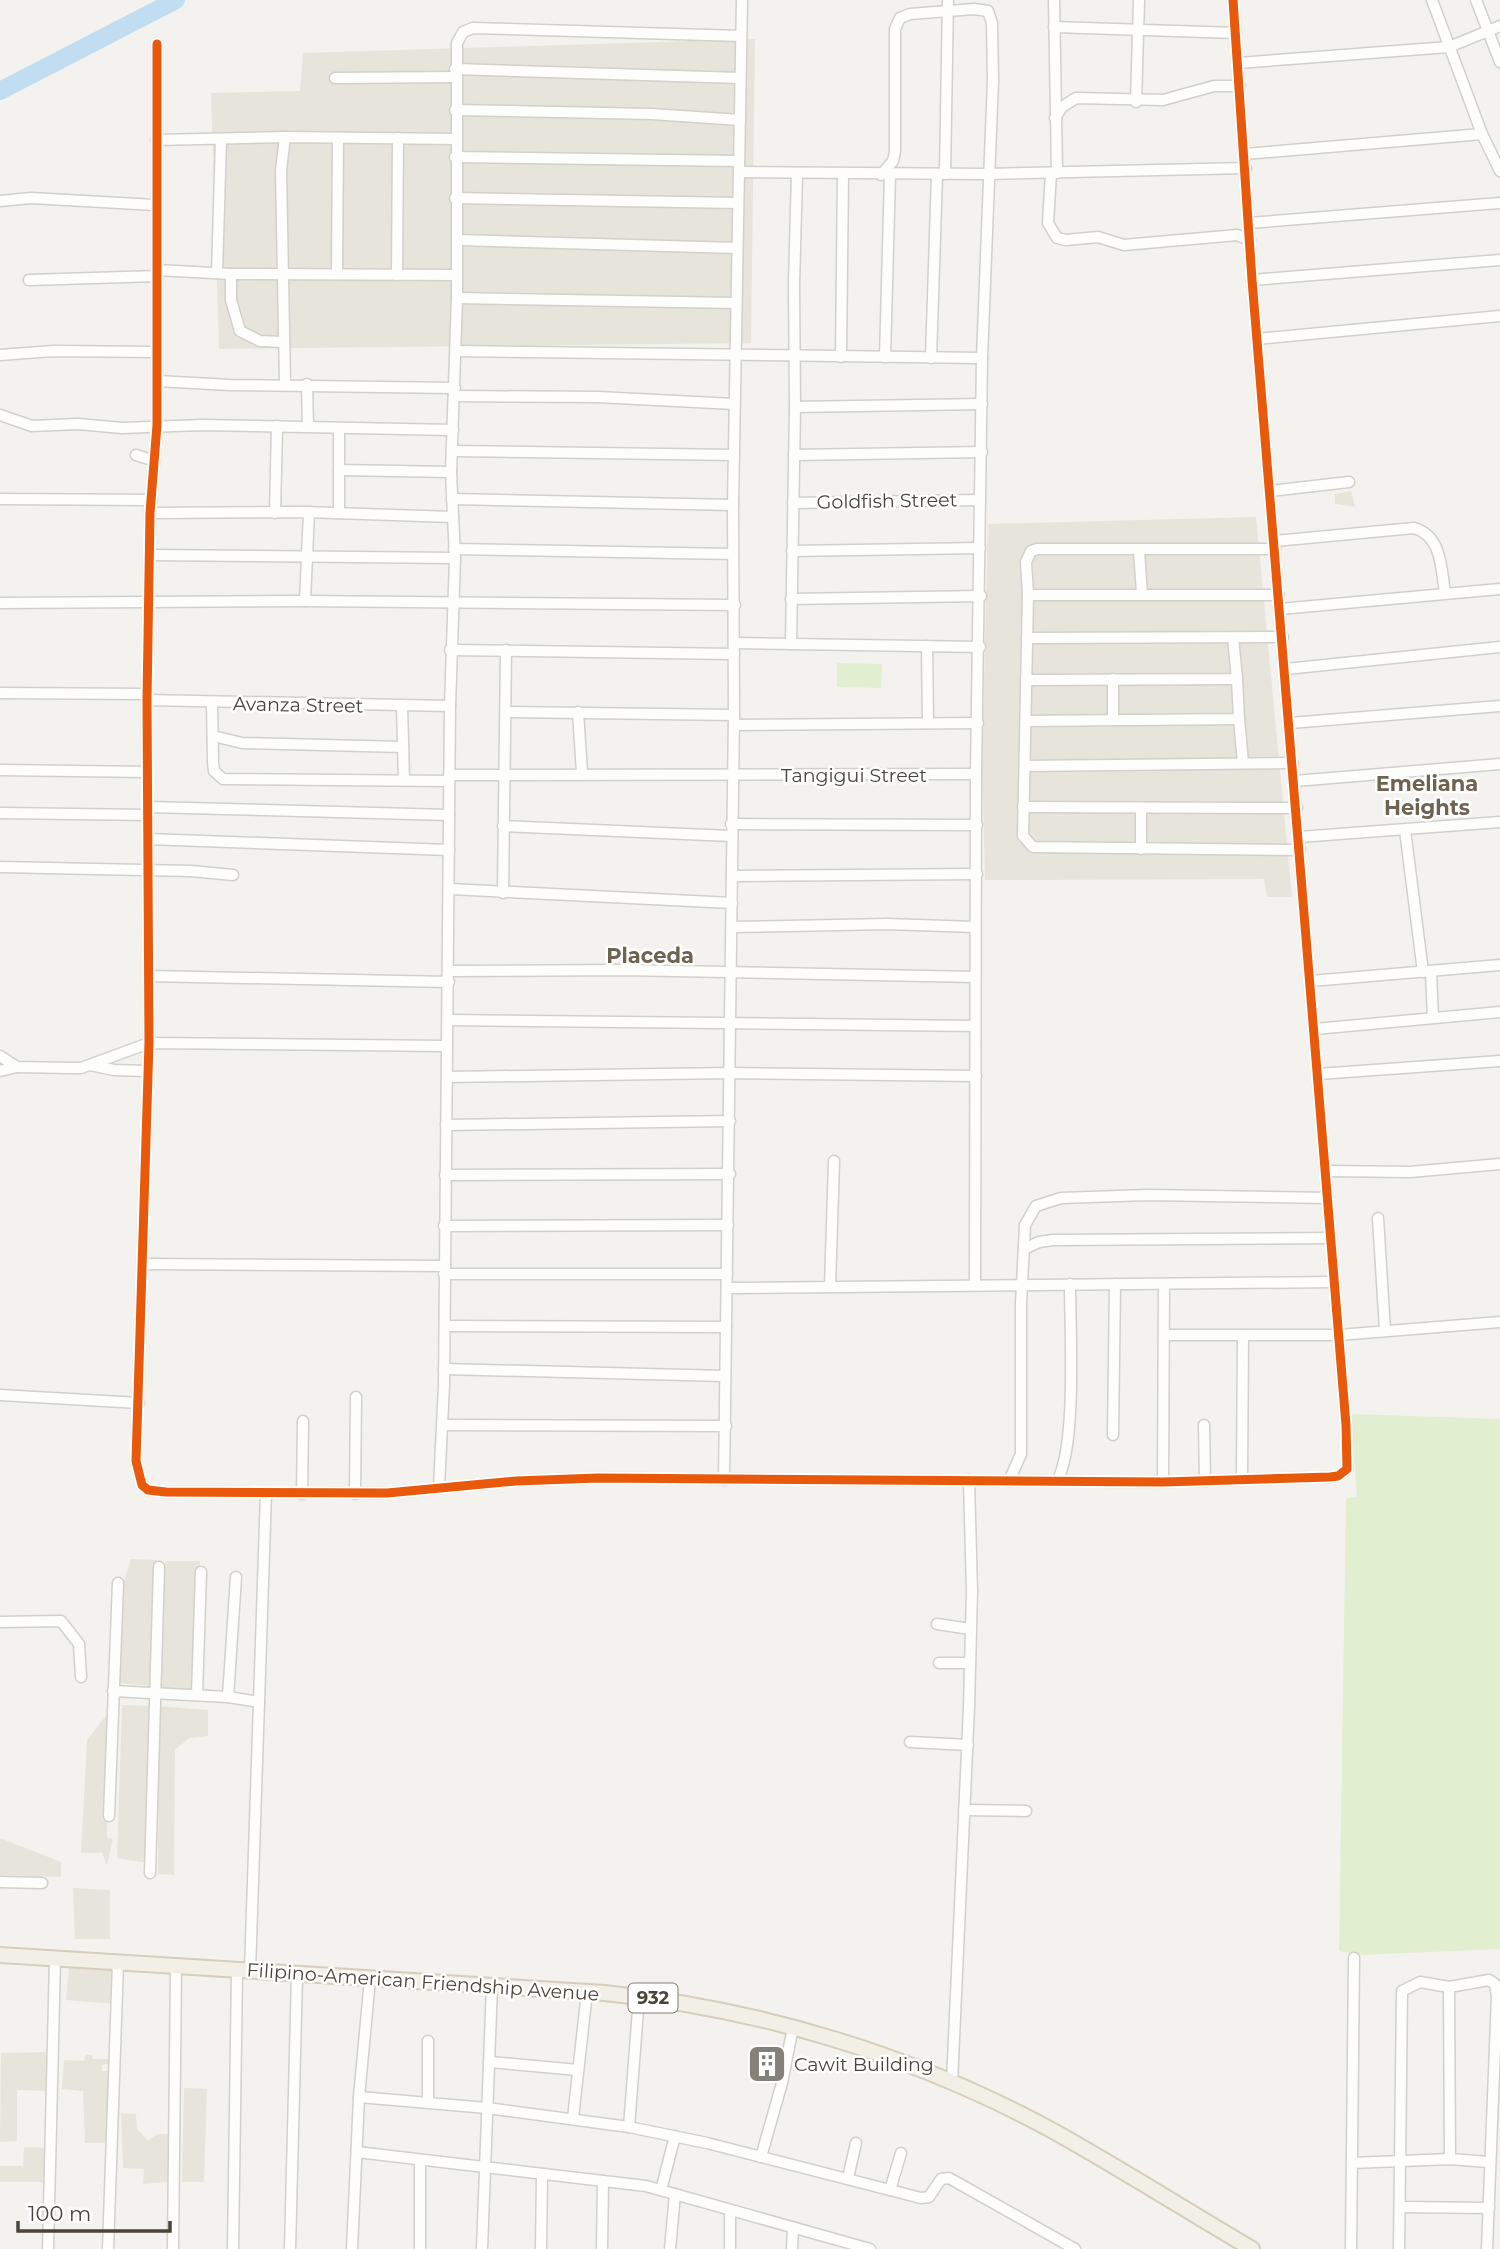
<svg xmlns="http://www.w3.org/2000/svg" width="1500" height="2249" font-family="Montserrat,sans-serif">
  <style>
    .residential { fill: #e7e4dc }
    .green { fill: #e1eecf }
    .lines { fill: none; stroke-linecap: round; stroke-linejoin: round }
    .river { stroke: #c0ddf1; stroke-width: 18 }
    .minor-casing { stroke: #d2d0cb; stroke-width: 13 }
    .primary-casing { stroke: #d6cebb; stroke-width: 18 }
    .minor { stroke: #fdfdfc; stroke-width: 10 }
    .primary { stroke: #f2efe6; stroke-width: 14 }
    .cycleway-casing { stroke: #fff; stroke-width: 13 }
    .cycleway { stroke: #e8590c; stroke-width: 9 }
    .labels { text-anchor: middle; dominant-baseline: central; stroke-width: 5; stroke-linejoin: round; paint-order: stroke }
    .shield { fill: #fff; stroke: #817c74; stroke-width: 2 }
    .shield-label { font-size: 18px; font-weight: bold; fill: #4b4439 }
    .street-label { font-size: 19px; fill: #4b4439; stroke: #fff }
    .poi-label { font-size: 19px; fill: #4b4439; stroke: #fff; text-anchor: start }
    .neighbourhood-label { font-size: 21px; font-weight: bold; fill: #6e6250; stroke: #fff }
  </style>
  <rect width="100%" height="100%" fill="#f4f2ee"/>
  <!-- residential -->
  <g class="residential">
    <path d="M 755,39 L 751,343 L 219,349 L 211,93 L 300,91 L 303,53 Z"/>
    <path d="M 1351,491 L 1355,507 L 1335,504 L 1335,494 Z"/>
    <path d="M 1256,517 L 1292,897 L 1267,897 L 1264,879 L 985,880 L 982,760 L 988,524 Z"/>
    <path d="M 131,1559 L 157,1560 L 152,1686 L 118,1683 L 121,1590 Z"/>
    <path d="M 165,1561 L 200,1561 L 196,1690 L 160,1688 Z"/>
    <path d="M 122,1705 L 153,1706 L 148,1863 L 117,1858 Z"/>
    <path d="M 159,1706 L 208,1710 L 208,1736 L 189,1738 L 175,1750 L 174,1875 L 158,1874 Z"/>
    <path d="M 112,1708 L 107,1837 L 113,1839 L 107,1865 L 102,1853 L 81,1853 L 87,1740 Z"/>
    <path d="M 0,1838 L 61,1862 L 61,1877 L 0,1875 Z"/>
    <path d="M 73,1888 L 110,1890 L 110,1939 L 75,1939 Z"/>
    <path d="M 69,1967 L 114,1970 L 114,2004 L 66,2000 Z"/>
    <path d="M 54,2052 L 53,2091 L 17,2090 L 17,2141 L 0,2142 L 1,2053 Z"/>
    <path d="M 86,2055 L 92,2055 L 93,2059 L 110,2059 L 108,2064 L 102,2065 L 102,2071 L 108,2071 L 109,2143 L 85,2143 L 83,2091 L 62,2089 L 64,2060 L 84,2061 Z"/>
    <path d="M 184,2088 L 207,2089 L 204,2182 L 182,2182 Z"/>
    <path d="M 121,2113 L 136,2114 L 137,2129 L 148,2141 L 157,2134 L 170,2134 L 168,2182 L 143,2184 L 144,2169 L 123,2168 Z"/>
    <path d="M 24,2147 L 45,2148 L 45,2182 L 0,2182 L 0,2166 L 23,2166 Z"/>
  </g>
  <!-- green -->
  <g class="green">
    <path d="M 837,663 L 882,664 L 881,688 L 837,687 Z"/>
    <path d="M 1351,1414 L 1500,1419 L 1500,1949 L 1359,1955 L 1339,1951 L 1346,1498 L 1357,1497 Z"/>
  </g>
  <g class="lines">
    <!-- river -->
    <path class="river" d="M 0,91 L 176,0"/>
    <!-- minor casing -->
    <g class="minor-casing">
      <g id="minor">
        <path d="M 1054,0 L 1057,173"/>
        <path d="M 1432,0 L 1482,134 L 1500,171"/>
        <path d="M 1476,0 L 1500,62"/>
        <path d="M 1054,27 L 1236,33"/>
        <path d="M 157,44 L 157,425 L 150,513 L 147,700 L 149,1043 L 136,1461 L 142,1485 L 148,1490 L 166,1492 L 387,1493 L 516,1481 L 598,1478 L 1163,1482 L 1330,1477 L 1338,1476 L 1347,1469 L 1346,1425 L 1252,280 L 1233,0"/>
        <path d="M 1238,63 L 1449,47 L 1500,26"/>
        <path d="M 455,69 L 740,78"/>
        <path d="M 335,78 L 455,77"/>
        <path d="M 1136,102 L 1139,0"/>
        <path d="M 455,110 L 652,114 L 740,120"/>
        <path d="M 1055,118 L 1062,107 L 1076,98 L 1163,100 L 1214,86 L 1240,86"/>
        <path d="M 285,137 L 281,170 L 285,384"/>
        <path d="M 156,140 L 285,137 L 455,139"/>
        <path d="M 1245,154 L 1482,134"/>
        <path d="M 455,157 L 739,161"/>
        <path d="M 739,172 L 988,174 L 1246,168"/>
        <path d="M 1051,173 L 1048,223 L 1057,238 L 1066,240 L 1098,237 L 1124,245 L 1237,235 L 1250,240"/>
        <path d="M 797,174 L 794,284 L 795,407 L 982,404"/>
        <path d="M 945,174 L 948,0"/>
        <path d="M 881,175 L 893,161 L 895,151 L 895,29 L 900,18 L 910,14 L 974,9 L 988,11 L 992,23 L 993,80 L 982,358 L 976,774 L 975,1285"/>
        <path d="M 455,198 L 738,203"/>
        <path d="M 0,201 L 31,198 L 155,205"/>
        <path d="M 1249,223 L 1500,203"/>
        <path d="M 457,240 L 737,248"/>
        <path d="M 157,270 L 231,274 L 456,275"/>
        <path d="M 217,273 L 221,139"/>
        <path d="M 231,274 L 231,300 L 240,331 L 260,341 L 283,342"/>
        <path d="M 337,274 L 338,138"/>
        <path d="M 397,275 L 398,138"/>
        <path d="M 29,280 L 158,276"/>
        <path d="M 1252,280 L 1500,260"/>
        <path d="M 457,298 L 736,303"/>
        <path d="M 1257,339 L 1500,316"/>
        <path d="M 456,351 L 982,358"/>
        <path d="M 0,355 L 53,351 L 157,352"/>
        <path d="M 841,357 L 843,174"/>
        <path d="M 885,357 L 890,175"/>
        <path d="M 931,358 L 937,174"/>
        <path d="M 157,381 L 230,385 L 455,388"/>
        <path d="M 307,384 L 308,426"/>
        <path d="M 454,396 L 598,397 L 734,404"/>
        <path d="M 0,415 L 32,426 L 78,424 L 122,428 L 202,425 L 453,430"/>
        <path d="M 452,451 L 734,455"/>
        <path d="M 136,455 L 155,461"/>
        <path d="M 794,455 L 982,452"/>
        <path d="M 339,470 L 451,472"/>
        <path d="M 1270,491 L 1349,482"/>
        <path d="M 0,499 L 152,500"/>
        <path d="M 452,499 L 733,505"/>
        <path d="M 793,503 L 980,500"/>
        <path d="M 150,513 L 304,512 L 453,517"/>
        <path d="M 275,513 L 277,426"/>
        <path d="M 339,513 L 339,429"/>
        <path d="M 1275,541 L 1414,528 C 1442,536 1441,568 1445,593"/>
        <path d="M 454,549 L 733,554"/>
        <path d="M 792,551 L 980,548"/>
        <path d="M 1139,551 L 1142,594"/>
        <path d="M 150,555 L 455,558"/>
        <path d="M 1028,595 L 1026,562 L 1031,551 L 1037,549 L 1275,549"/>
        <path d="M 1279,595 L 1028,595 L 1023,836 L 1033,847 L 1300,850"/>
        <path d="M 791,599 L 981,596"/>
        <path d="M 305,601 L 309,512"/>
        <path d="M 0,603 L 305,601 L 735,605"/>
        <path d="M 1280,609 L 1500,589"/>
        <path d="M 1027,638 L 1283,637"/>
        <path d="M 735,643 L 980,647"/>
        <path d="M 791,644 L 795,407"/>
        <path d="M 927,646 L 928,723"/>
        <path d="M 450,650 L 734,654"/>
        <path d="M 1286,669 L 1500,647"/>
        <path d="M 1113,679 L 1113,720"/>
        <path d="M 1026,680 L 1237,679 L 1233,638"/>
        <path d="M 0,693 L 147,694"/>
        <path d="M 147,700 L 450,706"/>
        <path d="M 212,704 L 213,762 L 214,771 L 223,779 L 449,781"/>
        <path d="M 402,706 L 404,779"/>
        <path d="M 508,712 L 734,715"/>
        <path d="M 578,712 L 582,773"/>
        <path d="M 1239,719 L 1243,763"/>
        <path d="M 1026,721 L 1239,719 L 1237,679"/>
        <path d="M 1290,723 L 1500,706"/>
        <path d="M 734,725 L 978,723"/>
        <path d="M 213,736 L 242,743 L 403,747"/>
        <path d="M 1025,766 L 1293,763"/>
        <path d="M 0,770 L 147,772"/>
        <path d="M 449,775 L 976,774"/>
        <path d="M 1295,781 L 1500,764"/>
        <path d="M 148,807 L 449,815"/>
        <path d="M 1023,807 L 1297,808"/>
        <path d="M 1141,808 L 1141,849"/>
        <path d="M 0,813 L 147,815"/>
        <path d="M 731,824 L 977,825"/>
        <path d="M 503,826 L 731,836"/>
        <path d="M 1405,830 L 1423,972"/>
        <path d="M 1299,837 L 1500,822"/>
        <path d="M 148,839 L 449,850"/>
        <path d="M 0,867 L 191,871 L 233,875"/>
        <path d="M 732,876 L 977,874"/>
        <path d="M 450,889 L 732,903"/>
        <path d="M 503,893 L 506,650"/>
        <path d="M 732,927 L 887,924 L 975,927"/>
        <path d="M 449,971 L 624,970 L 975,977"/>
        <path d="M 1431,972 L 1433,1018"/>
        <path d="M 149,976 L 449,982"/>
        <path d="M 1311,981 L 1500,965"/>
        <path d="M 448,1020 L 975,1026"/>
        <path d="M 1315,1029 L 1500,1012"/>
        <path d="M 0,1056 L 17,1067 L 69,1068 L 81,1068 L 149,1043 L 446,1046"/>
        <path d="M 90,1065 L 114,1070 L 146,1071"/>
        <path d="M 0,1071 L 17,1067"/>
        <path d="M 1318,1074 L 1500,1061"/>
        <path d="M 448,1077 L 729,1073 L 976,1076"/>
        <path d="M 446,1125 L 730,1121"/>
        <path d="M 1326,1171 L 1410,1172 L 1500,1164"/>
        <path d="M 445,1175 L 730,1174"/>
        <path d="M 1378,1218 L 1385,1330"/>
        <path d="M 444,1226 L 728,1225"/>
        <path d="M 1024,1249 L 1039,1242 L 1053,1240 L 1331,1238"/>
        <path d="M 144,1264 L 444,1266"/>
        <path d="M 444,1274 L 727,1274"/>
        <path d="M 830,1287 L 834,1161"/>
        <path d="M 727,1288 L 1335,1282"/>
        <path d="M 445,1326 L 726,1327"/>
        <path d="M 1164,1335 L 1339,1335 L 1500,1322"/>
        <path d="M 444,1369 L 725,1376"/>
        <path d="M 0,1395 L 139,1403"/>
        <path d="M 443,1425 L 726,1426"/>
        <path d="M 1204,1425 L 1205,1481"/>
        <path d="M 1113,1435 L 1115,1284"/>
        <path d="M 1242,1478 L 1243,1335"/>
        <path d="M 724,1480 L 734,715 L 733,505 L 742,0"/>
        <path d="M 1009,1481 L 1021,1454 L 1021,1304 L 1025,1225 L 1036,1206 L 1061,1198 L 1148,1195 L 1328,1198"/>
        <path d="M 1057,1481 C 1077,1446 1070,1329 1070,1284"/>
        <path d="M 1163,1482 L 1164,1284"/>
        <path d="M 439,1487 L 444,1385 L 450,706 L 455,558 L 451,472 L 457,298 L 457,43 L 463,32 L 473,28 L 741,36"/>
        <path d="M 302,1494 L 303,1421"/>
        <path d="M 355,1494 L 356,1397"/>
        <path d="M 0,1622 L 61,1621 L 79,1644 L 81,1677"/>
        <path d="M 937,1624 L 970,1629"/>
        <path d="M 939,1663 L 970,1663"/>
        <path d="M 113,1691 L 228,1697 L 259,1702"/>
        <path d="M 197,1695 L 201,1572"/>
        <path d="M 228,1697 L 236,1577"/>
        <path d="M 910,1742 L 968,1745"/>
        <path d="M 964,1810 L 1026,1811"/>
        <path d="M 109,1816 L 118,1583"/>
        <path d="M 150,1873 L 159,1567"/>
        <path d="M 0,1882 L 42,1883"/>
        <path d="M 250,1971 L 266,1493"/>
        <path d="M 1449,1987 L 1450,2159"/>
        <path d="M 428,2041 L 428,2102"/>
        <path d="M 490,2062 L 578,2070"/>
        <path d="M 952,2083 L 969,1707 L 972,1591 L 969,1480"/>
        <path d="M 359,2097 L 487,2108 L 629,2127 L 707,2143 L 921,2198 L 929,2197 L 941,2179 L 949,2178 L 1075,2249"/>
        <path d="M 573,2118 L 587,1992"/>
        <path d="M 629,2127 L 639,1997"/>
        <path d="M 357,2152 L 646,2186 L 870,2249"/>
        <path d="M 761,2157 L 782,2083 L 793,2027"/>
        <path d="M 1352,2163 L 1450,2159 L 1488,2162"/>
        <path d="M 848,2178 L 856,2143"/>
        <path d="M 661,2190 L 675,2136"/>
        <path d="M 890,2190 L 901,2153"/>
        <path d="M 1400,2207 L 1489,2208"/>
        <path d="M 730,2211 L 730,2249"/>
        <path d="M 48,2249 L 55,1959"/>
        <path d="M 108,2249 L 118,1963"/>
        <path d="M 173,2249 L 176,1967"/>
        <path d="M 233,2249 L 237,1971"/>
        <path d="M 290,2249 L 297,1975"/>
        <path d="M 352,2249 L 359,2097 L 370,1979"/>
        <path d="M 420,2249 L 420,2162"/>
        <path d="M 482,2249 L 492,1985"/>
        <path d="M 541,2249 L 542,2175"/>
        <path d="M 602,2249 L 603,2181"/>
        <path d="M 670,2249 L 675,2194"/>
        <path d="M 792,2249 L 793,2228"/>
        <path d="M 1351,2249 L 1354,1958"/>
        <path d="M 1399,2249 L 1402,1991 L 1420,1982 L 1449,1987 L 1489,1980 L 1495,1984 L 1497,1996 L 1487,2249"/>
      </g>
    </g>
    <!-- primary casing -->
    <g class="primary-casing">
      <path id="primary" d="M 0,1955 L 605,1993 C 762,2009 916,2056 1055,2132 C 1121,2169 1186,2210 1252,2249"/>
    </g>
    <!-- minor -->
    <use href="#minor" class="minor"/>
    <!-- primary -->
    <use href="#primary" class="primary"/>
    <!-- cycleway casing -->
    <g class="cycleway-casing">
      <path id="cycleway" d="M 157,44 L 157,425 L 150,513 L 147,700 L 149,1043 L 136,1461 L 142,1485 L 148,1490 L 166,1492 L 387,1493 L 516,1481 L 598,1478 L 1163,1482 L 1330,1477 L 1338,1476 L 1347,1469 L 1346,1425 L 1252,280 L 1233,0"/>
    </g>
    <!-- cycleway -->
    <use href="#cycleway" class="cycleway"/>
  </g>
  <!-- icons -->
  <defs>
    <g id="building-square" transform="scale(2.0125)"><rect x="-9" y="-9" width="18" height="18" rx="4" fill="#868178" stroke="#fff"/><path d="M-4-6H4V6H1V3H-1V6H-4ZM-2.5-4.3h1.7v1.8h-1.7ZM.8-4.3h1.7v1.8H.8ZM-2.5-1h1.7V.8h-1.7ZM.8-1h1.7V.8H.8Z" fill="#fff"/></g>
  </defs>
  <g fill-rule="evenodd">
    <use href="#building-square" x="767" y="2064"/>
  </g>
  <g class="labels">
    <!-- shield labels -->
    <rect class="shield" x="628.5" y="1983.5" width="49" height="29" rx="5"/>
    <g class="shield-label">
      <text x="653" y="1998">932</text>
    </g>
    <!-- street labels -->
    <g class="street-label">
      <text transform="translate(887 501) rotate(-1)">Goldfish Street</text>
      <text transform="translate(298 705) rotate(1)">Avanza Street</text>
      <text x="854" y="775">Tangigui Street</text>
      <text transform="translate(423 1982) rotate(4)">Filipino-American Friendship Avenue</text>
    </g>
    <!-- poi labels -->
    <g class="poi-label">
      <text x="794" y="2064">Cawit Building</text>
    </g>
    <!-- neighbourhood labels -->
    <g class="neighbourhood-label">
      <text x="1427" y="783">Emeliana<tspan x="1427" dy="24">Heights</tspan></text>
      <text x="650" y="955">Placeda</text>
    </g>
  </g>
  <!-- scale -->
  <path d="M18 2221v10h152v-10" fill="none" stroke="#4b4439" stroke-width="3.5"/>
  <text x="28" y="2221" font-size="21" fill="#4b4439" stroke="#ffffff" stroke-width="5" paint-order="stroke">100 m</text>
</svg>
